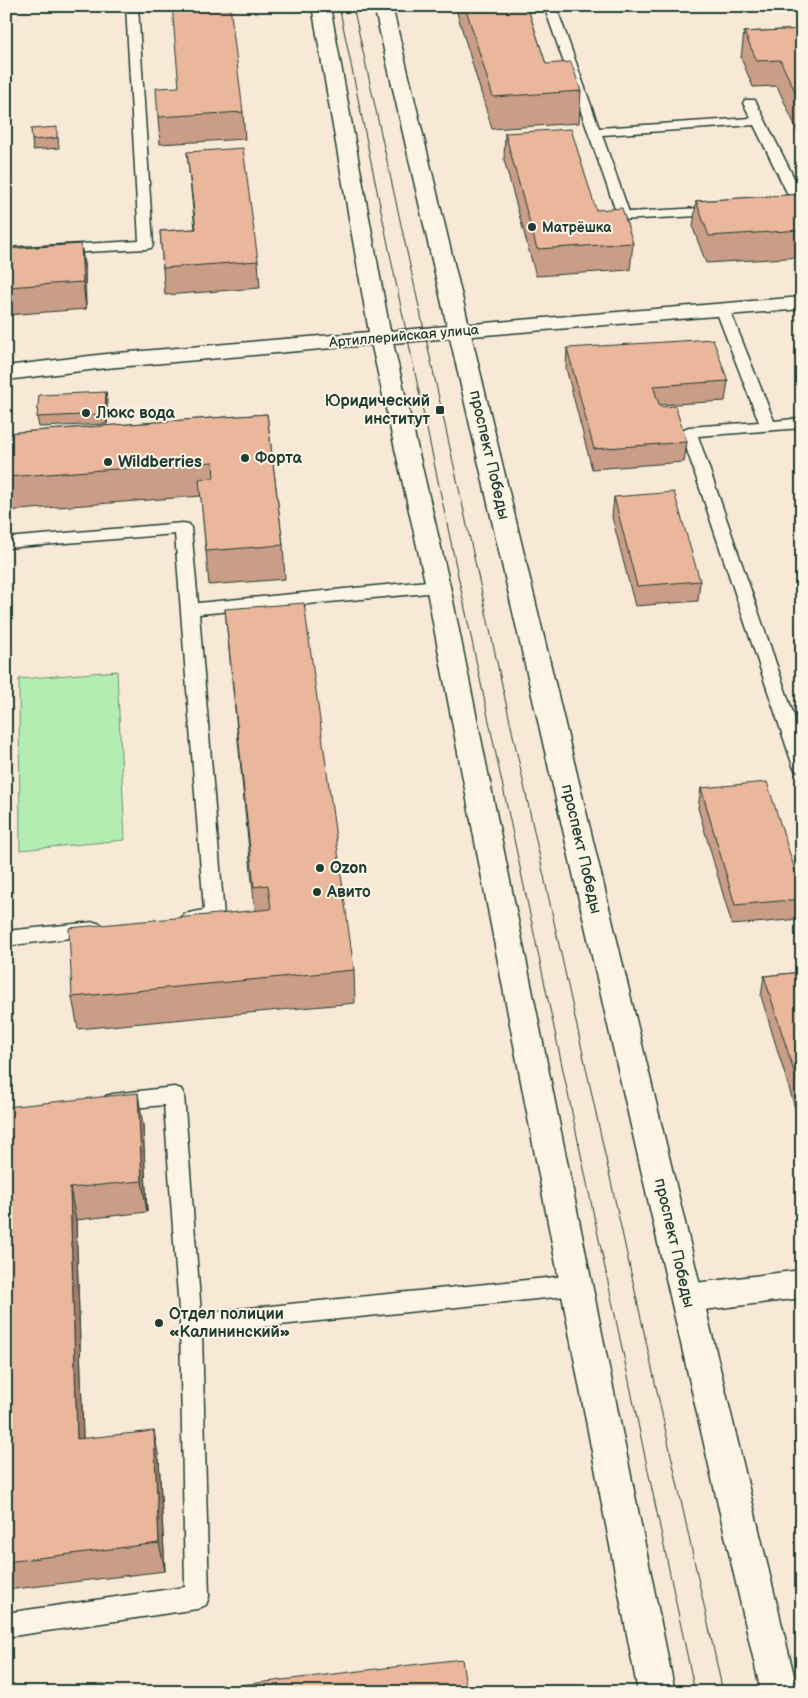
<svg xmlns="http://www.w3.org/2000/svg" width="808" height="1698" font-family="'Balsamiq Sans',sans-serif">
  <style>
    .green { fill: #b4edb1; stroke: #6a9572 }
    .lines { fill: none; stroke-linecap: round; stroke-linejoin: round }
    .lane-casing { stroke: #1f3d34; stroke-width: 3 }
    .street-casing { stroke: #1f3d34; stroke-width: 3 }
    .secondary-casing { stroke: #1f3d34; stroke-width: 3 }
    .primary-casing { stroke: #1f3d34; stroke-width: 3 }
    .lane { fill: #fcf5e5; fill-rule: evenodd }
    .street { fill: #fcf5e5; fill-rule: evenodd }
    .secondary { fill: #fcf5e5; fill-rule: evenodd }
    .primary { fill: #fcf5e5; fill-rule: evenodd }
    .tram { stroke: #1f3d34; stroke-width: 1 }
    .wall { fill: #c99d86; stroke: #1f3d34 }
    .shaded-wall { fill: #a4806d; stroke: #1f3d34 }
    .building { fill: #eab79c; stroke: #1f3d34 }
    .poi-dot { fill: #1f3d34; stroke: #fcf5e5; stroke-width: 2 }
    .labels { text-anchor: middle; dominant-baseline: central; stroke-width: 4; stroke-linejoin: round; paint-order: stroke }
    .far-poi-label { font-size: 14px; font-weight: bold; fill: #1f3d34; stroke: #fcf5e5; text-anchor: start }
    .far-street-label { font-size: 14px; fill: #1f3d34; stroke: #fcf5e5 }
    .poi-label { font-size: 16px; font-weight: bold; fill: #1f3d34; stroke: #fcf5e5; text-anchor: start }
    .street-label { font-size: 16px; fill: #1f3d34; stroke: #fcf5e5 }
  </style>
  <rect width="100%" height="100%" fill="#f8e9d6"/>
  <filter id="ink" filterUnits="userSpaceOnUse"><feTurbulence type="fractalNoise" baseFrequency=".02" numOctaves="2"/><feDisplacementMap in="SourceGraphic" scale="10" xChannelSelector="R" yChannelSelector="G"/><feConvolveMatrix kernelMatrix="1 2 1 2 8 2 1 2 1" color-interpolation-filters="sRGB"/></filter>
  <g filter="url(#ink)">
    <!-- green -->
    <path class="green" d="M 117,671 L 125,840 L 20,850 L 19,679 Z"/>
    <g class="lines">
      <!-- lane casing -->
      <g class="lane-casing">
        <g id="lane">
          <path d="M 126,6 L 138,6 L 153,245 L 151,248 L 146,249 L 6,256 L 6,248 L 139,241 Z"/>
          <path d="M 544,6 L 556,6 L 599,128 L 751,118 L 743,103 L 745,100 L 755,100 L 802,194 L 802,210 L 789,211 L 782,207 L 784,204 L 792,203 L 754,125 L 602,135 L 629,212 L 719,207 L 726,211 L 719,215 L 619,220 Z"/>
          <path d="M 722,304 L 727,305 L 729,308 L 774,421 L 802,418 L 802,428 L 698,436 L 802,739 L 802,772 L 796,771 L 793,766 L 681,432 L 684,429 L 689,427 L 759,422 L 715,308 L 717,305 Z"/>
          <path d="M 183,523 L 189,524 L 191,528 L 198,603 L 438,580 L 444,582 L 446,586 L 444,590 L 438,592 L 199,614 L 224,916 L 221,921 L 191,926 L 184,924 L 181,919 L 184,914 L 204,910 L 175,534 L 6,548 L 6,538 Z"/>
          <path d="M 94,922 L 101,924 L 104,929 L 101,934 L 6,946 L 6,931 Z"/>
          <path d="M 174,1087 L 181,1089 L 184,1095 L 201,1313 L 576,1275 L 584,1278 L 587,1285 L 584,1292 L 576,1295 L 202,1333 L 209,1597 L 206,1605 L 197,1609 L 6,1637 L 6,1613 L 185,1587 L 180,1324 L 164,1105 L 113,1110 L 106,1108 L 103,1102 L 106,1096 L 113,1094 Z"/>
        </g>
      </g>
      <!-- street casing -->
      <g class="street-casing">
        <path id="street" d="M 802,1270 L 802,1298 L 687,1312 L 675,1308 L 671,1298 L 675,1288 L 687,1284 Z"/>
      </g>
      <!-- secondary casing -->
      <g class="secondary-casing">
        <g id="secondary">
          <path d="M 802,297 L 802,309 L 460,337 L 452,336 L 449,331 L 452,326 L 460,325 Z"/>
          <path d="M 381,331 L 389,333 L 392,338 L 389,343 L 106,368 L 6,380 L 6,366 L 106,354 Z"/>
        </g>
      </g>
      <!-- primary casing -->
      <g class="primary-casing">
        <path id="primary" d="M 312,6 L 330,6 L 390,331 L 447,326 L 374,6 L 392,6 L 798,1692 L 761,1692 L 450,338 L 393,343 L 450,586 L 675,1692 L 638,1692 L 426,586 L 370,338 Z"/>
      </g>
      <!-- lane -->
      <use href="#lane" class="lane"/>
      <!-- street -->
      <use href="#street" class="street"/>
      <!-- secondary -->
      <use href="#secondary" class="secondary"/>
      <!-- primary -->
      <use href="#primary" class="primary"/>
      <!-- tram -->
      <g class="tram">
        <path d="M 339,6 L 397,288 L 695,1692"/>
        <path d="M 353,6 L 723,1692"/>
      </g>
    </g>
    <!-- wall -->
    <g class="wall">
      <path d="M 455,6 L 527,6 L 546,64 L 581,91 L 579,123 L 492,129 Z"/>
      <path d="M 802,29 L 802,141 L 777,86 L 753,87 L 741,58 L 744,32 Z"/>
      <path d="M 179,87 L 243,112 L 245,139 L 160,144 L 158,117 Z"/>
      <path d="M 505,133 L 596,210 L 633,243 L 630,270 L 536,276 L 504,160 Z"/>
      <path d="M 58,137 L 59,148 L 33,150 L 32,140 Z"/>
      <path d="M 187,152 L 258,261 L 260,288 L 165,295 L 160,231 L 195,229 Z"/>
      <path d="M 802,194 L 802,257 L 706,263 L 693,228 L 696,201 Z"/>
      <path d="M 81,244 L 85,271 L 86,309 L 6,315 L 6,249 Z"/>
      <path d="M 567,348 L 728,381 L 725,401 L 659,405 L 687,442 L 684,462 L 592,469 L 566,368 Z"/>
      <path d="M 106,392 L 107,402 L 107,424 L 39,427 L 37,417 Z"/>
      <path d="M 267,414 L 283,545 L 285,579 L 209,585 L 201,496 L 6,511 L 6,433 Z"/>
      <path d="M 614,497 L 700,581 L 698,601 L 635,606 L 612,517 Z"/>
      <path d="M 225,609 L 354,970 L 355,1003 L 78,1029 L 72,997 L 255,911 Z"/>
      <path d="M 701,788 L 802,892 L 802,910 L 800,919 L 732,925 L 698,808 Z"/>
      <path d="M 802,972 L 802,1131 L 761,996 L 764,976 Z"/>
      <path d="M 6,1107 L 143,1125 L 147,1212 L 76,1220 L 83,1439 L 159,1459 L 165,1571 L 6,1590 Z"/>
    </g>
    <!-- shaded-wall -->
    <g class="shaded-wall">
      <path d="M 81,244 L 85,271 L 86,309 L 83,282 Z"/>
      <path d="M 106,392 L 107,402 L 107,424 L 105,414 Z"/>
      <path d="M 138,1093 L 143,1125 L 147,1212 L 142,1181 Z"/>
      <path d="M 70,1188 L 76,1220 L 84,1468 L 77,1439 Z"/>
      <path d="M 154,1431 L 159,1459 L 165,1571 L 159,1543 Z"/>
    </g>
    <!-- building -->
    <g class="building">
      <path d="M 172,6 L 230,6 L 243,112 L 158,117 L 156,88 L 179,87 Z"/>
      <path d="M 465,6 L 527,6 L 546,64 L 571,62 L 581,91 L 493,97 Z"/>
      <path d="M 802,29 L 802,106 L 780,60 L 757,61 L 744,32 Z"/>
      <path d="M 57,127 L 57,138 L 32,140 L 31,129 Z"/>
      <path d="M 571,129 L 596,210 L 622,208 L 633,243 L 537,249 L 505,133 Z"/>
      <path d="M 243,148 L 258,261 L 163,268 L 160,231 L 196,229 L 187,152 Z"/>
      <path d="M 802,194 L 802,230 L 709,236 L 696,201 Z"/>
      <path d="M 81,244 L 83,282 L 6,287 L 6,249 Z"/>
      <path d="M 713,339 L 728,381 L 653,386 L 660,407 L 675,406 L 687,442 L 594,449 L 567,348 Z"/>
      <path d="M 106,392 L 105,414 L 37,417 L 39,395 Z"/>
      <path d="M 267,414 L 283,545 L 206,551 L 199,479 L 214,478 L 213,462 L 6,477 L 6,433 Z"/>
      <path d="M 674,492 L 700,581 L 637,586 L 614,497 Z"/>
      <path d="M 304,603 L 354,970 L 72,997 L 69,928 L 271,909 L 268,885 L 254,887 L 225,609 Z"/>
      <path d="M 767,782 L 802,892 L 802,899 L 735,905 L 701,788 Z"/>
      <path d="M 802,972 L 802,1097 L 764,976 Z"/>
      <path d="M 138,1093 L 142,1181 L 70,1188 L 77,1439 L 154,1431 L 159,1543 L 6,1562 L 6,1107 Z"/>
      <path d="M 462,1659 L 467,1692 L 180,1692 Z"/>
    </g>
  </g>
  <!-- markers -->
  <g class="poi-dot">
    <circle cx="532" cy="227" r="5"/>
    <rect x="435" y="405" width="10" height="10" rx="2.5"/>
    <circle cx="86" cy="413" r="5"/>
    <circle cx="245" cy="458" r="5"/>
    <circle cx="108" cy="462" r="5"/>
    <circle cx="320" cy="868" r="5"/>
    <circle cx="317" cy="892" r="5"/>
    <circle cx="159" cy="1323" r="5"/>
  </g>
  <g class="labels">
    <!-- far-poi labels -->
    <g class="far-poi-label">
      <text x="542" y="227">Матрёшка</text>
    </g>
    <!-- far-street labels -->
    <g class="far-street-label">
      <text transform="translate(404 336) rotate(-5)">Артиллерийская улица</text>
    </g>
    <!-- poi labels -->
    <g class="poi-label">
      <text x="430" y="401" text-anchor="end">Юридический<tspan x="430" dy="18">институт</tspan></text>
      <text x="96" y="413">Люкс вода</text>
      <text x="255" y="458">Форта</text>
      <text x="118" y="462">Wildberries</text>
      <text x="330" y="868">Ozon</text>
      <text x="327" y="892">Авито</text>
      <text x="169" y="1314">Отдел полиции<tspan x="169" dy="18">«Калининский»</tspan></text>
    </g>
    <!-- street labels -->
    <g class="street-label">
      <text transform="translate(489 455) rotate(77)">проспект Победы</text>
      <text transform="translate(581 849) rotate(77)">проспект Победы</text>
      <text transform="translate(674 1243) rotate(77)">проспект Победы</text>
    </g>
  </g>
  <!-- margin -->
  <rect width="808" height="1698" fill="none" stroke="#fcf5e5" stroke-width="25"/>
  <rect x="12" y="12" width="783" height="1673" fill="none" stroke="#1f3d34" stroke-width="2" filter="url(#ink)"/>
</svg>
